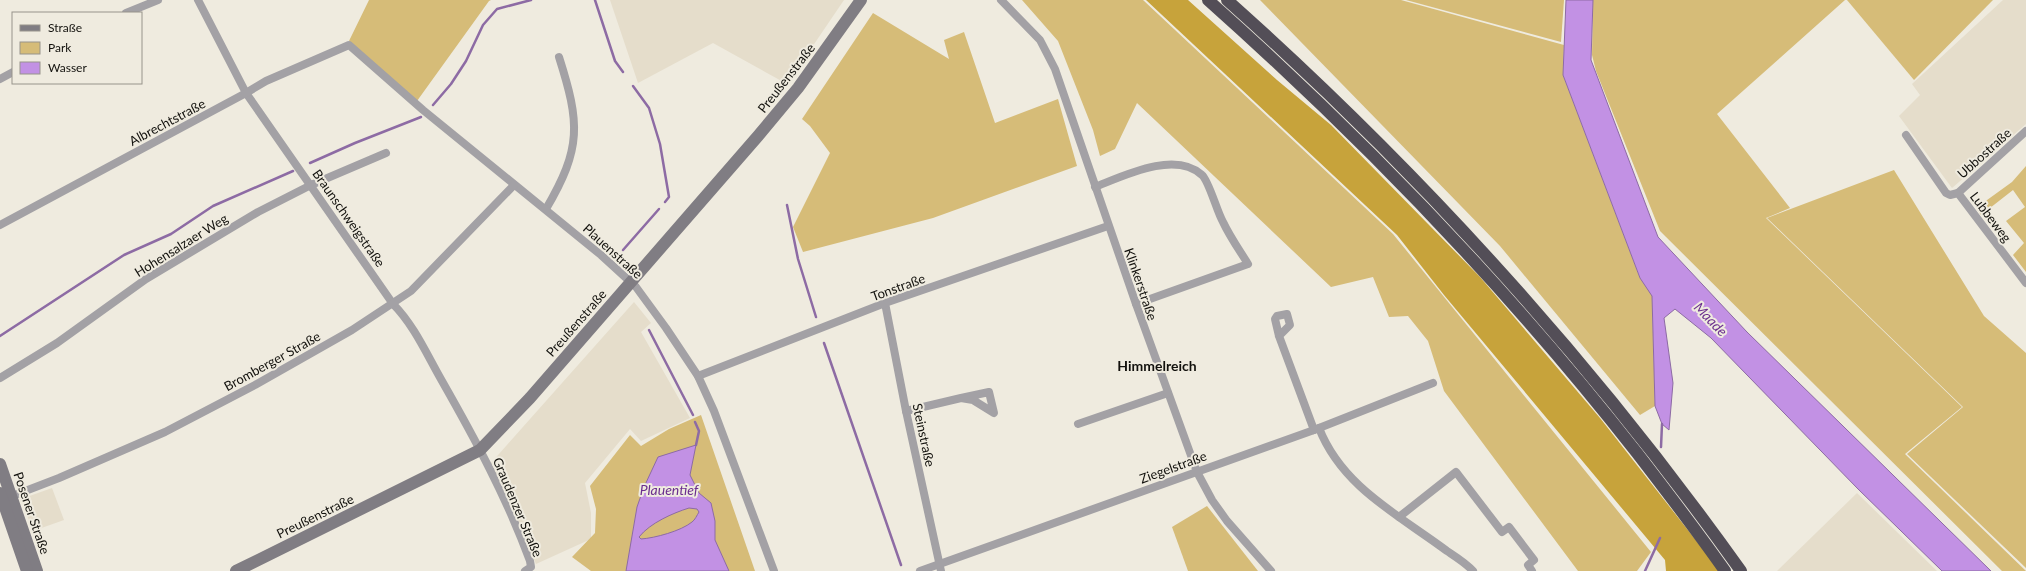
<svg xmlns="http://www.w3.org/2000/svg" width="2026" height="571" font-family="Lato,sans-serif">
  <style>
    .built { fill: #e5ddcb }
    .green { fill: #d6bc78 }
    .forest { fill: #c7a33b }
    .water { fill: #c291e4; stroke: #8d6ba4; fill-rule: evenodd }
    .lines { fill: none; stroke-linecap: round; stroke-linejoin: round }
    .stream { stroke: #8d6ba4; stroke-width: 2.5 }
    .minor { stroke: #a3a1a5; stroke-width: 8 }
    .secondary { stroke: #807d83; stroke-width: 12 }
    .motorway { stroke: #534e57; stroke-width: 12 }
    .labels { text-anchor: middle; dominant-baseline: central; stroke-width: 4; stroke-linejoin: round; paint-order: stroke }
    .street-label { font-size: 13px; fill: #12110d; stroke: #efebdf }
    .water-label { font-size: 14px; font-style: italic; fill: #6b2e8e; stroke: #efebdf }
    .neighbourhood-label { font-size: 14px; font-weight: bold; fill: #12110d; stroke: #efebdf }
  </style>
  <rect width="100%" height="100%" fill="#efebdf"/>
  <!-- built -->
  <g class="built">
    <path d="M 610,0 L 844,0 L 787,84 L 713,43 L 638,83 Z"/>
    <path d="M 2003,0 L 2026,0 L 2026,124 L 1952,188 L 1899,116 L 1920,95 L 1912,84 Z"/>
    <path d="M 634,302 L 651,323 L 641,332 L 690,418 L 641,441 L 630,429 L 585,483 L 591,513 L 591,539 L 536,564 L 491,463 Z"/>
    <path d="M 52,488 L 64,520 L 33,531 L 21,499 Z"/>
    <path d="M 1857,493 L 1937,571 L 1777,571 Z"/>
  </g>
  <!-- green -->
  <g class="green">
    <path d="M 369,0 L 491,0 L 489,1 L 417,101 L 349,41 Z"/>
    <path d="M 1022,0 L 1143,0 L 1393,234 L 1651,552 L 1637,571 L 1578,571 L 1444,391 L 1428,341 L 1408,316 L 1389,317 L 1373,277 L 1331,287 L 1137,103 L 1115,149 L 1100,156 L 1093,130 L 1058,41 Z"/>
    <path d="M 1260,0 L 1401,0 L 1564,45 L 1563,75 L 1640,278 L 1652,295 L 1655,406 L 1640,415 L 1500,246 Z"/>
    <path d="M 1406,0 L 1564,0 L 1561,42 Z"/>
    <path d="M 1593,0 L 1845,0 L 1717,114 L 1790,208 L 1766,218 L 1962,407 L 1905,454 L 2026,571 L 2002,571 L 1660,231 L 1596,71 L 1592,55 Z"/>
    <path d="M 1847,0 L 1993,0 L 1914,80 Z"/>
    <path d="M 873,13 L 949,59 L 944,40 L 964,32 L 995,123 L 1058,99 L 1077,166 L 933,218 L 803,252 L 793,227 L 830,153 L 810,126 L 802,119 Z"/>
    <path d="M 2026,166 L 2026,272 L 2013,255 L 2024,243 L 2006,221 L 2025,207 L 2013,190 L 1981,215 L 1976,208 L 2012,182 Z"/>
    <path d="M 1894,170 L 1984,316 L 2026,353 L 2026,568 L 1907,454 L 1963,407 L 1767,218 Z"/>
    <path d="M 701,415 L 755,571 L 591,571 L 572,557 L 595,533 L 596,509 L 590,486 L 630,435 L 641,446 L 669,429 Z"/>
    <path d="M 1207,506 L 1258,571 L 1188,571 L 1172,527 Z"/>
  </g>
  <!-- forest -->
  <path class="forest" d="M 1146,0 L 1188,0 L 1277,80 L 1331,125 L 1480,277 L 1600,418 L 1720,571 L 1666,571 L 1665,560 L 1444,295 L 1397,235 Z"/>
  <!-- water -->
  <g class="water">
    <path d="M 1566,0 L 1593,0 L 1591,60 L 1658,237 L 1747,332 L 1991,571 L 1942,571 L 1858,489 L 1711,338 L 1675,309 L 1664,318 L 1673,383 L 1669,430 L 1662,424 L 1655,406 L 1652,296 L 1640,278 L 1563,75 Z"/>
    <path d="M 696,445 L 690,475 L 699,493 L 711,503 L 715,521 L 715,540 L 729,571 L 626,571 L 637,507 L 644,487 L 658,457 ZM 689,508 L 697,509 L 699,512 C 697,515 695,520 692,522 C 681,531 655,538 641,539 L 639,537 C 650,523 673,513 689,508 Z"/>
  </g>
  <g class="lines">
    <!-- stream -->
    <g class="stream">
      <path d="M 595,0 L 615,61 L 623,72"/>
      <path d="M 633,86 L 649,108 L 660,144 L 669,197 L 665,202"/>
      <path d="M 433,105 L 451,84 L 466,61 L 483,25 L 497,9 L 531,0"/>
      <path d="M 310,163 L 355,143 L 421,117"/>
      <path d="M 787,205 L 798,259 L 816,317"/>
      <path d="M 623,250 L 659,209"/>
      <path d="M 649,330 L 693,415"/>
      <path d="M 0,336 L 124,255 L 171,234 L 213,206 L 293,171"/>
      <path d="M 824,343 L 901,565"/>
      <path d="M 695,422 L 699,431 L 696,445"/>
      <path d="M 1661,447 L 1662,424"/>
      <path d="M 1645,571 L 1660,538"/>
    </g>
    <!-- minor -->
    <g class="minor">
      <path d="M 198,0 L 246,93 L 393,304 C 414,325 427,355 442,381 C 475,439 507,498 530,561 L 531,567 L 525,571"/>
      <path d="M 1001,0 L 1040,40 L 1055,69 L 1136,304 L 1197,472 L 1212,500 L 1227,521 L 1271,571"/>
      <path d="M 126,13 L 158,0"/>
      <path d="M 0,79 L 13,72"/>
      <path d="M 1906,135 L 1946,193 L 1950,195 L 1958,193 L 2026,283"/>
      <path d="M 1095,187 C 1123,176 1175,150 1202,175 C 1209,181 1217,212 1223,222 C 1230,237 1240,251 1248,264 L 1136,304"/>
      <path d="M 1958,193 L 2026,131"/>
      <path d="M 546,209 C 582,148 580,123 559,57"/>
      <path d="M 0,225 L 246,93 L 266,81 L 349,45 L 423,110 L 601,255 L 636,287 L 666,328 L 698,376 L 714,411 L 774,571"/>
      <path d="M 885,303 L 906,411 L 941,571"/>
      <path d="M 1279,336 L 1290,325 L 1287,314 L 1277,316 L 1275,319 L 1279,336 L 1314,430"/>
      <path d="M 698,376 L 885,303 L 1108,226"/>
      <path d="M 0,378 L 57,343 L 146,279 L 258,212 L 311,185 L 386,153"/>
      <path d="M 906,411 L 961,398 L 973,400 L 994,413 L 989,392 L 961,398"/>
      <path d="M 1078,424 L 1168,393"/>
      <path d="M 1319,428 C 1342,487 1399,515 1447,551 C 1456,557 1466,563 1473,571"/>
      <path d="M 7,498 L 59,478 L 165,432 L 255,385 L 352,330 L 411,291 L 514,185"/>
      <path d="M 1399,517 L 1456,472 L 1502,532 L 1509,527 L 1534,560 L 1528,565 L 1532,571"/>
      <path d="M 920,571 L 1314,430 L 1433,383"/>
    </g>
    <!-- secondary -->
    <g class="secondary">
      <path d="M 0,464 L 37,571"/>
      <path d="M 0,493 L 27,571"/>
      <path d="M 236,571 L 480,450 L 530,398 L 758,136 L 798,88 L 861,0"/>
    </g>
    <!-- motorway -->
    <g class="motorway">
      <path d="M 1208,0 C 1364,139 1508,288 1637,453 C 1667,492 1697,531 1725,571"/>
      <path d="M 1227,0 C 1419,171 1592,362 1741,571"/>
    </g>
  </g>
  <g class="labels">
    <!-- street labels -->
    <g class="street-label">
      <text transform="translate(786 78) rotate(-52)">Preußenstraße</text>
      <text transform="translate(167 122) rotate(-28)">Albrechtstraße</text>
      <text transform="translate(1984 153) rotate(-42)">Ubbostraße</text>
      <text transform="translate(1991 217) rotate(53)">Lubbeweg</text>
      <text transform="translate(349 218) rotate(55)">Braunschweigstraße</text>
      <text transform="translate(181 245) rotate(-32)">Hohensalzaer Weg</text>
      <text transform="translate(613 251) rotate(42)">Plauenstraße</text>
      <text transform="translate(1141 284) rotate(71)">Klinkerstraße</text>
      <text transform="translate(898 287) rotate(-20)">Tonstraße</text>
      <text transform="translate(576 323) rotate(-49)">Preußenstraße</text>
      <text transform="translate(272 361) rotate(-29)">Bromberger Straße</text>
      <text transform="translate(924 435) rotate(78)">Steinstraße</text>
      <text transform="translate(1173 467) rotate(-20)">Ziegelstraße</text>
      <text transform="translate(518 507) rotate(67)">Graudenzer Straße</text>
      <text transform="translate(32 513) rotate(71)">Posener Straße</text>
      <text transform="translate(315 516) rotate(-26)">Preußenstraße</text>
    </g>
    <!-- water labels -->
    <g class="water-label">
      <text transform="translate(1711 319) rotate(46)">Maade</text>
      <text x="669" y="489">Plauentief</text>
    </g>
    <!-- neighbourhood labels -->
    <g class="neighbourhood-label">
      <text x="1157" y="365">Himmelreich</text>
    </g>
  </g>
  <!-- legend -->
  <rect x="12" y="12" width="130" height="72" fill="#efebdf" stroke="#97948b"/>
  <rect x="20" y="25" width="20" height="6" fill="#807d83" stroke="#97948b"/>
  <text x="48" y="32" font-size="12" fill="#12110d">Straße</text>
  <rect x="20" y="42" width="20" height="12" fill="#d6bc78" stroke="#97948b"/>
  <text x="48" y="52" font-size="12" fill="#12110d">Park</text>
  <rect x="20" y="62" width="20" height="12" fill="#c291e4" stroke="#97948b"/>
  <text x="48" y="72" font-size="12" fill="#12110d">Wasser</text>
</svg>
